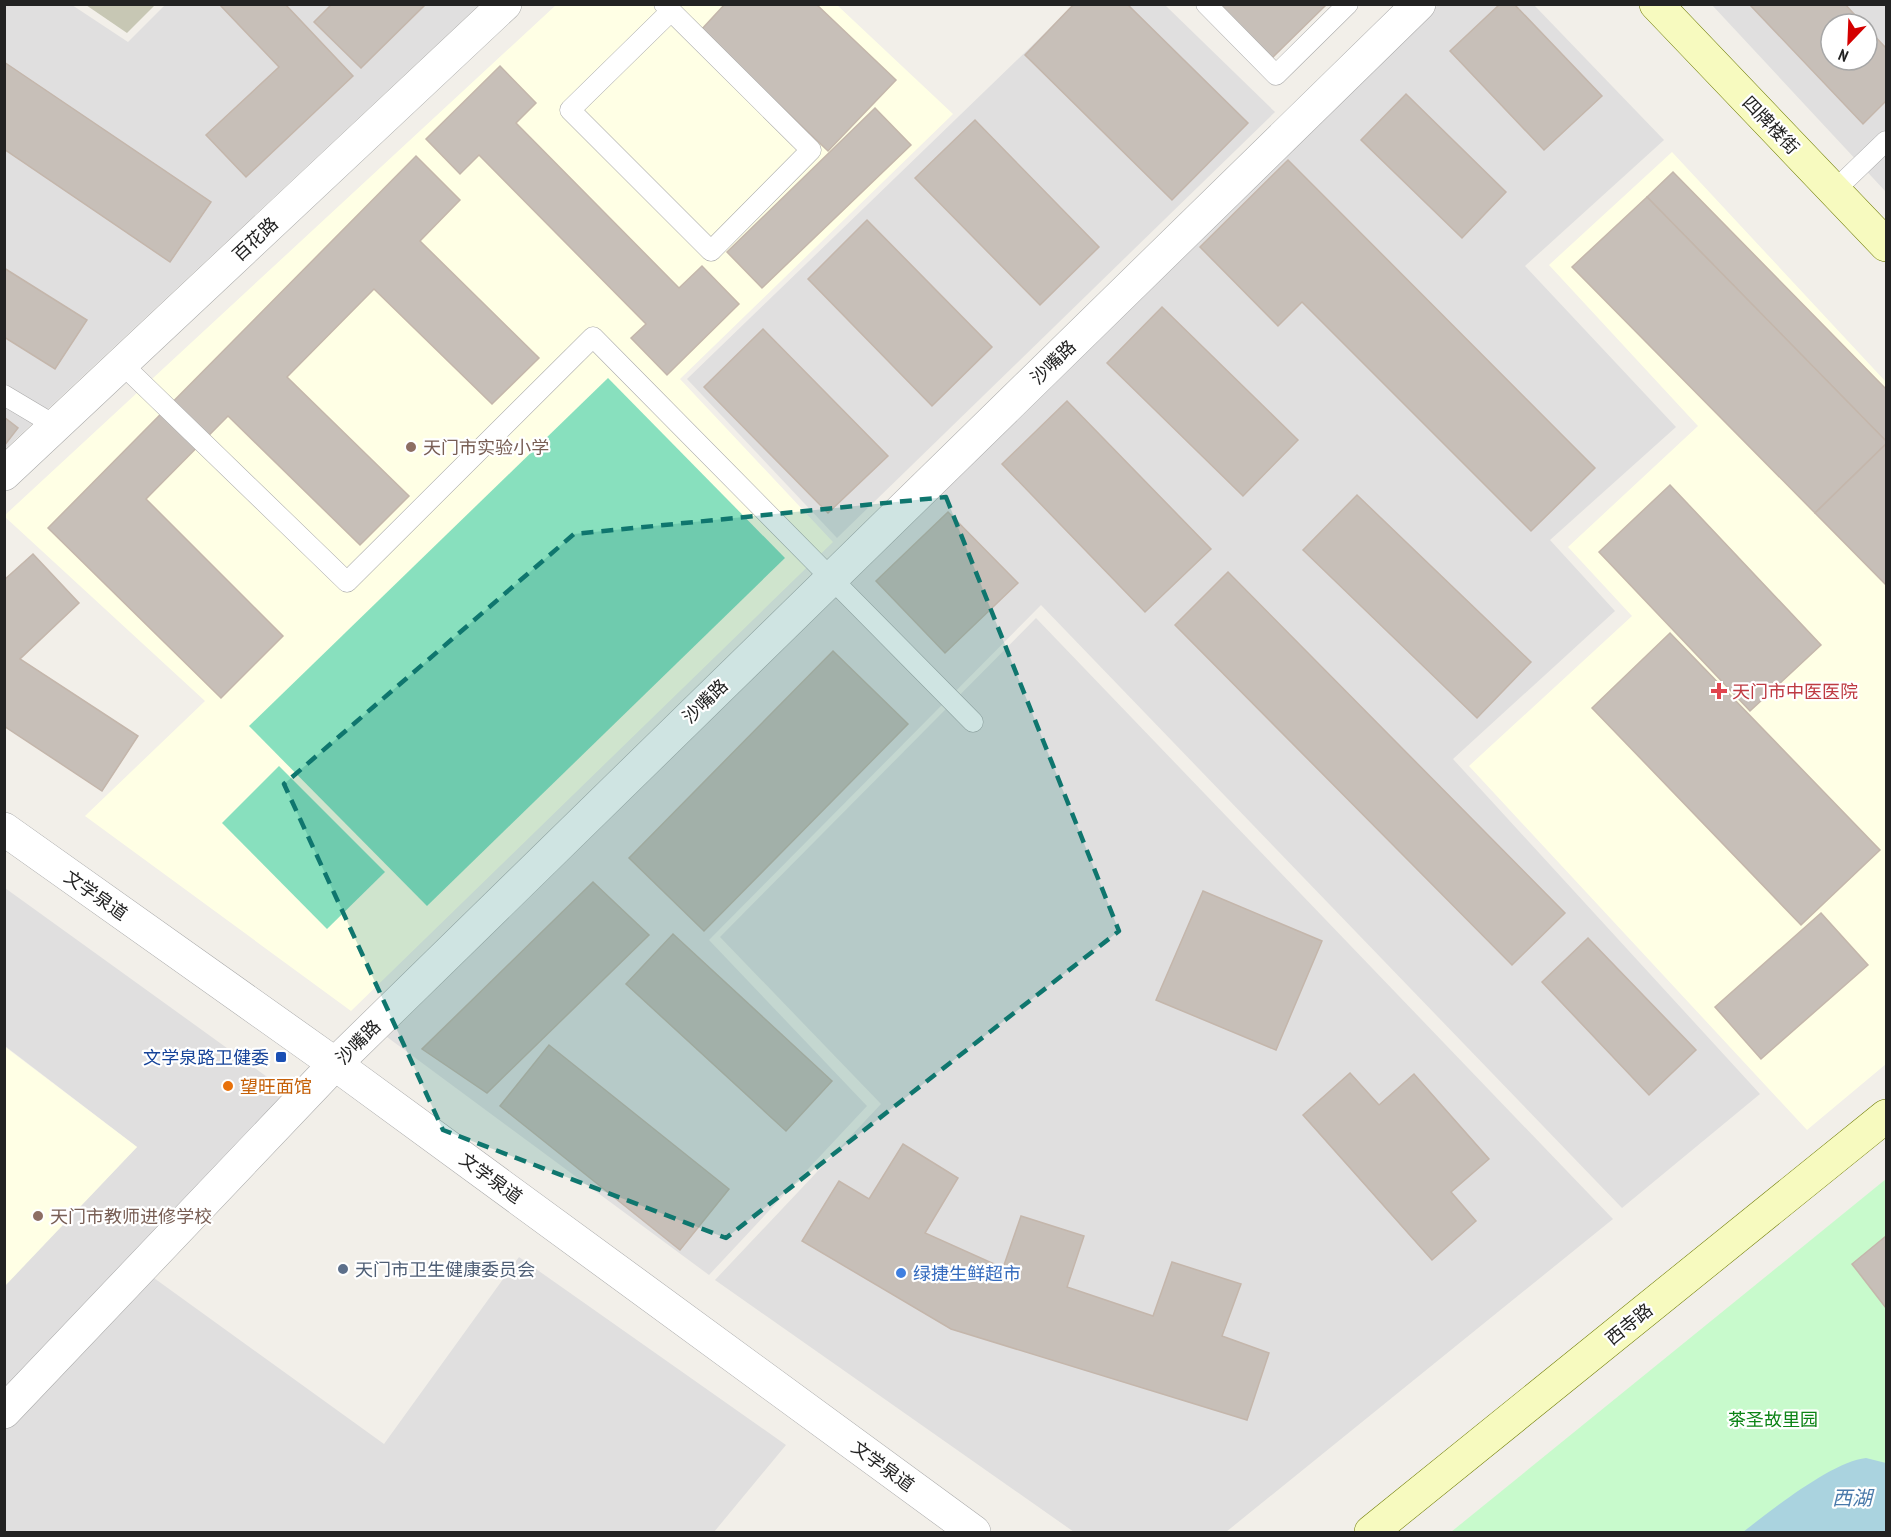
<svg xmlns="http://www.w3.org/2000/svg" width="1891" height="1537" font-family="'PT Sans Narrow','Noto Sans SC',sans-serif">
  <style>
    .residential { fill: #e0dfdf; fill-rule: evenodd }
    .education { fill: #ffffe5 }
    .construction { fill: #c7c7b4 }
    .park { fill: #c8facc }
    .pitch { fill: #88e0be }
    .water { fill: #aad3df }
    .building { fill: #c7bfb8; stroke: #c4b6ab; stroke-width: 1.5 }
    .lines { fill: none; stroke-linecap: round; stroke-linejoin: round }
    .lane-casing { stroke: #a9a9a9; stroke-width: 21 }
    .street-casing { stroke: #a9a9a9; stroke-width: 34 }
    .secondary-casing { stroke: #707d05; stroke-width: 34 }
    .lane { stroke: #fff; stroke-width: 20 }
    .street { stroke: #fff; stroke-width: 33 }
    .secondary { stroke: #f7fabf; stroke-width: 33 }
    .marked { fill: #0f766e; fill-opacity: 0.2; stroke: #0f766e; stroke-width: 4.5; stroke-dasharray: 12 8; stroke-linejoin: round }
    .education-dot { fill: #8d6e63; stroke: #fff; stroke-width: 2 }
    .health-dot { fill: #e0444e; stroke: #fff; stroke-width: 2 }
    .transit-dot { fill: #1a4fb4; stroke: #fff; stroke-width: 2 }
    .food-dot { fill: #e8710a; stroke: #fff; stroke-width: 2 }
    .service-dot { fill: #5c6f8a; stroke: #fff; stroke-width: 2 }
    .shop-dot { fill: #3f7fe0; stroke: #fff; stroke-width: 2 }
    .labels { text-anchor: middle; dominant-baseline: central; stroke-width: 4.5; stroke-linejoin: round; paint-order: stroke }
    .street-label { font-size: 18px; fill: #222; stroke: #fff }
    .education-label { font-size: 18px; fill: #785e54; stroke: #fff; text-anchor: start }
    .health-label { font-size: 18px; fill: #be3a42; stroke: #fff; text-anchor: start }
    .transit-label { font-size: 18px; fill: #164399; stroke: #fff; text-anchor: end }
    .food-label { font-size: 18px; fill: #c56008; stroke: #fff; text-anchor: start }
    .service-label { font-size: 18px; fill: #4e5e75; stroke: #fff; text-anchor: start }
    .shop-label { font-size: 18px; fill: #366cbe; stroke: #fff; text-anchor: start }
    .park-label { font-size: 18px; fill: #0c8416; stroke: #fff }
    .water-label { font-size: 20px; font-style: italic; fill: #4a7aab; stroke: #fff }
  </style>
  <rect width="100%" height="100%" fill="#f2efe9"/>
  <!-- residential -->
  <g class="residential">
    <path d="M 5,5 L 72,5 L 128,42 L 165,5 L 479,5 L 5,449 Z"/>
    <path d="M 1074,5 L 1165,5 L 1275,112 L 837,538 L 687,379 Z"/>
    <path d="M 1438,5 L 1534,5 L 1664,140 L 1525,266 L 1676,427 L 1550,540 L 1615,611 L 1453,759 L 1760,1094 L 1622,1208 L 1041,605 L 709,940 L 867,1106 L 709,1275 L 387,1037 Z"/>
    <path d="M 1712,5 L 1886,5 L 1886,192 ZM 1831,24 L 1867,24 L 1867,60 L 1831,60 Z"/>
    <path d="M 1036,618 L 1613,1219 L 1226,1532 L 1074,1532 L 715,1280 L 881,1104 L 720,937 Z"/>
    <path d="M 5,888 L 288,1092 L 129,1260 L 384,1444 L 519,1257 L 786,1445 L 714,1532 L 5,1532 L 4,1286 L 137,1147 L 5,1046 Z"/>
  </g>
  <!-- education -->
  <g class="education">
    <path d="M 556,5 L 837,5 L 953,114 L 680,379 L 833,542 L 351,1011 L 85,816 L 205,701 L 4,516 Z"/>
    <path d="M 1672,152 L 1886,382 L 1886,1064 L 1807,1130 L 1469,766 L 1632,616 L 1568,547 L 1698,426 L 1549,265 Z"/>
    <path d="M 4,1046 L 137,1147 L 5,1286 L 4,1286 Z"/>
  </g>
  <!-- construction -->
  <path class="construction" d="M 86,5 L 155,5 L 127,33 Z"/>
  <!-- park -->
  <path class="park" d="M 1886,1179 L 1886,1532 L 1451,1532 Z"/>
  <!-- pitch -->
  <g class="pitch">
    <path d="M 608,378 L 785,558 L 427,906 L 249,726 Z"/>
    <path d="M 279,766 L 385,872 L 327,929 L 222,823 Z"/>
  </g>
  <!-- water -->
  <path class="water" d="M 1866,1458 L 1886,1463 L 1886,1532 L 1743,1532 C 1770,1511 1833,1461 1866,1458 Z"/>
  <!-- building -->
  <g class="building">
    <path d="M 219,4 L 285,4 L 353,76 L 246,177 L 206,135 L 279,67 Z"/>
    <path d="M 332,4 L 426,4 L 361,68 L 314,22 Z"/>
    <path d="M 725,4 L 816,4 L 896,80 L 828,151 L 701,30 Z"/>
    <path d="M 1074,4 L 1127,4 L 1248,123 L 1172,200 L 1025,55 Z"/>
    <path d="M 1215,4 L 1327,4 L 1270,60 Z"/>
    <path d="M 1500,4 L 1514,4 L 1602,96 L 1544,150 L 1450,51 Z"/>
    <path d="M 1749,4 L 1845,4 L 1863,24 L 1831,24 L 1831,60 L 1867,60 L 1867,28 L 1886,48 L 1886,101 L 1863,124 Z"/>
    <path d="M 4,62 L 211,202 L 170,262 L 4,149 Z"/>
    <path d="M 500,66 L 536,103 L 516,123 L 679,288 L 702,266 L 739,304 L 667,375 L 631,338 L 646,324 L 479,155 L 460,174 L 426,139 Z"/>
    <path d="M 1406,94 L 1506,192 L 1462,238 L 1361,140 Z"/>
    <path d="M 875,108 L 911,145 L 762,288 L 727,252 Z"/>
    <path d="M 975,120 L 1099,247 L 1040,305 L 915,178 Z"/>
    <path d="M 416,156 L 460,200 L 420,241 L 539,358 L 492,404 L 374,289 L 287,377 L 409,496 L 360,545 L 228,416 L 146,499 L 283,636 L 221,698 L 48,528 Z"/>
    <path d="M 1288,160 L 1595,468 L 1531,531 L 1302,302 L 1278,326 L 1200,247 Z"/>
    <path d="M 1673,172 L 1886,389 L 1886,441 L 1647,197 Z"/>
    <path d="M 1647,197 L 1886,441 L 1886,444 L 1815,513 L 1572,267 Z"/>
    <path d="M 867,220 L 992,347 L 932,406 L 808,279 Z"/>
    <path d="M 4,268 L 87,320 L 55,369 L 4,337 Z"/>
    <path d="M 1162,307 L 1298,440 L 1243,496 L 1107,363 Z"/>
    <path d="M 763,329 L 888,456 L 828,513 L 704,387 Z"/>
    <path d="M 1067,401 L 1211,549 L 1145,612 L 1002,464 Z"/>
    <path d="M 4,417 L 18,428 L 4,446 Z"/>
    <path d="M 1886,444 L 1886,585 L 1815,513 Z"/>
    <path d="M 1670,485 L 1821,645 L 1750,711 L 1599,552 Z"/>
    <path d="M 1357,495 L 1531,662 L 1477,718 L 1303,550 Z"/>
    <path d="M 948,512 L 1018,583 L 945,653 L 876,581 Z"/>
    <path d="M 33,554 L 79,603 L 20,659 L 138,736 L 102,791 L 4,726 L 4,580 Z"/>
    <path d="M 1228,572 L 1565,913 L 1512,965 L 1175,625 Z"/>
    <path d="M 1670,633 L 1880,850 L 1801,925 L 1592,708 Z"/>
    <path d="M 833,651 L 908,724 L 704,931 L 629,858 Z"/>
    <path d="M 593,882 L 649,935 L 487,1093 L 422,1049 Z"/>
    <path d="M 1203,891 L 1322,941 L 1276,1050 L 1156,1000 Z"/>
    <path d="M 1821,913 L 1868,965 L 1761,1059 L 1715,1007 Z"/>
    <path d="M 673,934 L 832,1081 L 786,1131 L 626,984 Z"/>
    <path d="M 1588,938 L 1696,1050 L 1649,1095 L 1542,982 Z"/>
    <path d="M 549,1045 L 729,1189 L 680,1250 L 500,1106 Z"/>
    <path d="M 1350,1073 L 1379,1105 L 1414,1074 L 1489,1159 L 1451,1192 L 1476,1221 L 1432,1260 L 1303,1115 Z"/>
    <path d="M 903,1144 L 958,1178 L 925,1233 L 1003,1268 L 1021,1216 L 1084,1236 L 1067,1287 L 1153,1316 L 1172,1262 L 1241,1284 L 1222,1336 L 1269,1353 L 1247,1420 L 951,1329 L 802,1241 L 839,1181 L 869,1199 Z"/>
    <path d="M 1886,1236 L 1886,1308 L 1852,1264 Z"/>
  </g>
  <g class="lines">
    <!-- lane casing -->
    <g class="lane-casing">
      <g id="lane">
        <path d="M 664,4 L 811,150 L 711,251 L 570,110 L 671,11"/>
        <path d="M 1206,4 L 1276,75 L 1348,4"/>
        <path d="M 1834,191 L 1886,141"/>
        <path d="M 122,364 L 347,582 L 593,337 L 973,722"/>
        <path d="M 4,395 L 56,426"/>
      </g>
    </g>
    <!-- street casing -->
    <g class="street-casing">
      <g id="street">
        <path d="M 4,474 L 505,4"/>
        <path d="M 4,829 L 335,1064 L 974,1532"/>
        <path d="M 4,1412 L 335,1064 L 1419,4"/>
      </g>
    </g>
    <!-- secondary casing -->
    <g class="secondary-casing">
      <g id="secondary">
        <path d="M 1656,4 L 1886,245"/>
        <path d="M 1371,1532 L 1886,1116"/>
      </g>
    </g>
    <!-- lane -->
    <use href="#lane" class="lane"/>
    <!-- street -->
    <use href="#street" class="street"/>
    <!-- secondary -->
    <use href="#secondary" class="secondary"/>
  </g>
  <!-- marked area -->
  <path class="marked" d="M 946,497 L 1119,931 L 726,1238 L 443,1130 L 284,784 L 574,534 Z"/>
  <!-- markers -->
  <g class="education-dot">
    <circle cx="411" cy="447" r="6"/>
    <circle cx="38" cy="1216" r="6"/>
  </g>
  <path class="health-dot" d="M1716 682h6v6h6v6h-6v6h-6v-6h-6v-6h6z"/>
  <rect class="transit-dot" x="275" y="1051" width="12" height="12" rx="3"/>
  <circle class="food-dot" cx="228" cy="1086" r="6"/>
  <circle class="service-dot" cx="343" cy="1269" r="6"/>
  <circle class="shop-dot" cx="901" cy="1273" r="6"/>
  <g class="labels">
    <!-- street labels -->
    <g class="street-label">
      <text transform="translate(1771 125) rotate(46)">四牌楼街</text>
      <text transform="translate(255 239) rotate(-43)">百花路</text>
      <text transform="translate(1053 362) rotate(-44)">沙嘴路</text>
      <text transform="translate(705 701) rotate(-44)">沙嘴路</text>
      <text transform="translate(96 895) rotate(35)">文学泉道</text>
      <text transform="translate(358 1042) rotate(-45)">沙嘴路</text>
      <text transform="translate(491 1178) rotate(36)">文学泉道</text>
      <text transform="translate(1629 1324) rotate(-39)">西寺路</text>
      <text transform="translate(883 1466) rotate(36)">文学泉道</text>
    </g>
    <!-- education labels -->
    <g class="education-label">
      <text x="423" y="447">天门市实验小学</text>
      <text x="50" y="1216">天门市教师进修学校</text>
    </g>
    <!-- health labels -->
    <g class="health-label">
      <text x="1732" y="691">天门市中医医院</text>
    </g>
    <!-- transit labels -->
    <g class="transit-label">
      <text x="269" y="1057">文学泉路卫健委</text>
    </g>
    <!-- food labels -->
    <g class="food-label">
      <text x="240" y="1086">望旺面馆</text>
    </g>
    <!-- service labels -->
    <g class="service-label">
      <text x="355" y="1269">天门市卫生健康委员会</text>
    </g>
    <!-- shop labels -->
    <g class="shop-label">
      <text x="913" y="1273">绿捷生鲜超市</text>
    </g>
    <!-- park labels -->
    <g class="park-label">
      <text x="1773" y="1419">茶圣故里园</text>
    </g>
    <!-- water labels -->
    <g class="water-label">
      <text x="1852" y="1498">西湖</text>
    </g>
  </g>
  <!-- border -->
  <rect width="1891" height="1537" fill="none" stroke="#222222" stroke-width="12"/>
  <!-- north arrow -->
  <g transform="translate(1849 42) rotate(203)"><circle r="28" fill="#ffffff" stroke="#a7a7a7" stroke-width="1.5"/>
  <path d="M0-4.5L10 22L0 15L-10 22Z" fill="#d40000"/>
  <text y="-9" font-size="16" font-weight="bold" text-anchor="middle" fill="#222222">N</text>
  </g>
</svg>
